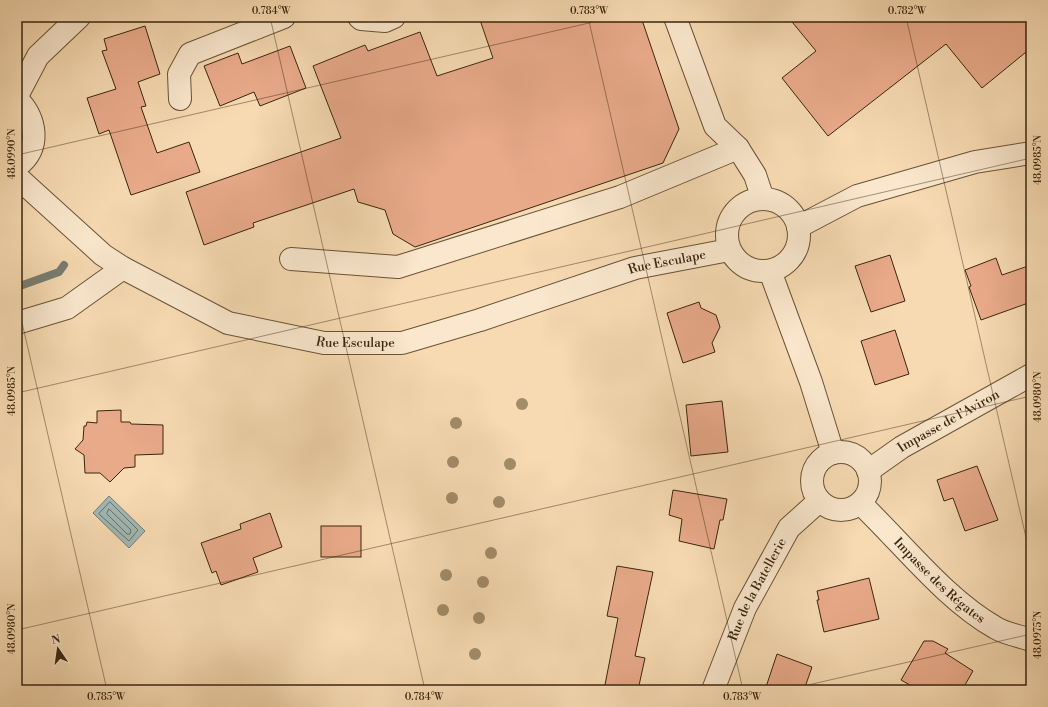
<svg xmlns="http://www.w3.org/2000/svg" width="1048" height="707" font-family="'Libre Bodoni',serif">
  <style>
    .water { fill: #a0b8b6; stroke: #777e73 }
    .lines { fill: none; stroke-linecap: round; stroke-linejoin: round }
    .shore { stroke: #6d6f62; stroke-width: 1 }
    .stream { stroke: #777e73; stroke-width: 8 }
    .building { fill: #e9aa8a; stroke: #3a260f }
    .minor-casing { stroke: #695338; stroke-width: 24 }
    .minor { stroke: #fae7cd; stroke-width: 22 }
    .tree { fill: #a28c69 }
    .ticks { fill: none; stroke: #3a260f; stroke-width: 1; stroke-opacity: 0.45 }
    .labels { text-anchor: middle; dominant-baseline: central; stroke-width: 3; stroke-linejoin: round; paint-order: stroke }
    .street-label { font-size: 13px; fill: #3a260f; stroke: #fae7cd }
    .neatline { fill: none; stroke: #3a260f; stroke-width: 1.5 }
    .ticks-label { font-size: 10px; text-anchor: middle; fill: #3a260f }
  </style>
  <rect width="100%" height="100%" fill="#f7dab2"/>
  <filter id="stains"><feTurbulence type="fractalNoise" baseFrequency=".005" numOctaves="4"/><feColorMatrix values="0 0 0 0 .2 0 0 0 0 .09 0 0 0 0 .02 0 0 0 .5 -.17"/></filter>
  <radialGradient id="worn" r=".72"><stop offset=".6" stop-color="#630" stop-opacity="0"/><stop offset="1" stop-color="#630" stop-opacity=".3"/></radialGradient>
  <!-- water -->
  <path class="water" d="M 109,496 L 145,531 L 129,548 L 93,513 Z"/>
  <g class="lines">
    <!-- shore -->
    <g class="shore">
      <path d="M 110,502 L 138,530 L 129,541 L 99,514 Z"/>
      <path d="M 109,509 L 131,530 L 130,534 L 127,534 L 107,514 Z"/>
    </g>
    <!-- stream -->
    <path class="stream" d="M 17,287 L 59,272 L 64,265"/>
  </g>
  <!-- building -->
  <g class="building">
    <path d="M 479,17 L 641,17 L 679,129 L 663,163 L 415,247 L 393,234 L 385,210 L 358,202 L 354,189 L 253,223 L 254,227 L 204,245 L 186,192 L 341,138 L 313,66 L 365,45 L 368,51 L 420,32 L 437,76 L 493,58 Z"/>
    <path d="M 788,17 L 1031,17 L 1031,48 L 982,88 L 946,44 L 828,136 L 782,78 L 816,51 Z"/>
    <path d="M 145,26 L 160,74 L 138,82 L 146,106 L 141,107 L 157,153 L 189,142 L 200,172 L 131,195 L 109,130 L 99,134 L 87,98 L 116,89 L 102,51 L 107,50 L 104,39 Z"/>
    <path d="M 290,46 L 306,88 L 260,106 L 254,92 L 220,106 L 204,66 L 238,53 L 242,64 Z"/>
    <path d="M 890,255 L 905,301 L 871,312 L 855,266 Z"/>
    <path d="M 996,258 L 1002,275 L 1031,265 L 1031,302 L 981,320 L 969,287 L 971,286 L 965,270 Z"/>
    <path d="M 699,302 L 701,308 L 716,315 L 720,327 L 712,343 L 715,352 L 683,363 L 667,313 Z"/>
    <path d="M 895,330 L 909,374 L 875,385 L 861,341 Z"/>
    <path d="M 722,401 L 728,452 L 691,456 L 686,405 Z"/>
    <path d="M 121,410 L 121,422 L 130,422 L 131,424 L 163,425 L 163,454 L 135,455 L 135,467 L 124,468 L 110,482 L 100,473 L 85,473 L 84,455 L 75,449 L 83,440 L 84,426 L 86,426 L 87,422 L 97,423 L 97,411 Z"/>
    <path d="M 977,466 L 998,520 L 965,531 L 953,498 L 944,501 L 937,480 Z"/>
    <path d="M 673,490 L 727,499 L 723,520 L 720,520 L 714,549 L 679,541 L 682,519 L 669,515 Z"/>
    <path d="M 270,513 L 282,547 L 253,558 L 258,572 L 221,585 L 216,571 L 212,573 L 201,543 L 241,529 L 240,524 Z"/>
    <rect x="321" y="526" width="40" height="31"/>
    <path d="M 617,566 L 653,572 L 635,656 L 645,658 L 638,690 L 604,690 L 618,618 L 607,616 Z"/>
    <path d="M 869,578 L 879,619 L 824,632 L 817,600 L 819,600 L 817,591 Z"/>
    <path d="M 924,641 L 933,641 L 948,649 L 945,653 L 973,671 L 962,690 L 919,690 L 901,680 Z"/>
    <path d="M 777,654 L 812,667 L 804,690 L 765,690 Z"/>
  </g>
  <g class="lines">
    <!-- minor casing -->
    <g class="minor-casing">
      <g id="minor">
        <path d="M 359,17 L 361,19 L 385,21 L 394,17"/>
        <path d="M 675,17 L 715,126 L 738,148 L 755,175 L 763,199"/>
        <path d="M 17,96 L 38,56 L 79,17"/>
        <path d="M 17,99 C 36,118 42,149 17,166"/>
        <path d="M 180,99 L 179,74 L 190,54 L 284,17"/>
        <path id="s1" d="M 17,177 L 103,255 L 123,268 L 228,323 L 324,343 L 402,343 L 480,320 L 635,268 L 729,250"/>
        <circle cx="763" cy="235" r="36"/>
        <path d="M 798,227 L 857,196 L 975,162 L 1031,153"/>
        <path d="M 291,259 L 398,267 L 620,197 L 738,148"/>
        <path d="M 770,271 L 811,382 L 833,453"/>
        <path d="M 17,323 L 67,308 L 123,268"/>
        <circle cx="841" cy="481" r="29"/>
        <path id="s2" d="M 868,471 L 902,447 L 1031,375"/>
        <path id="s3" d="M 860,503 C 903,544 945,599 996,628 C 1006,634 1020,636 1031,640"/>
        <path id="s4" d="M 713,690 L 745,608 L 789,528 L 819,501"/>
      </g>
    </g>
    <!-- minor -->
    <use href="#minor" class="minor"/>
  </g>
  <!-- trees -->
  <g class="tree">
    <circle cx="522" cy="404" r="6"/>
    <circle cx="456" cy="423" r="6"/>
    <circle cx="453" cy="462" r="6"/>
    <circle cx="510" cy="464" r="6"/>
    <circle cx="452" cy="498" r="6"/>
    <circle cx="499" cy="502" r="6"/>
    <circle cx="491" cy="553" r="6"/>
    <circle cx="446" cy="575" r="6"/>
    <circle cx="483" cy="582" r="6"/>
    <circle cx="443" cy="610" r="6"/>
    <circle cx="479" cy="618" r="6"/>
    <circle cx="475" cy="654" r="6"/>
  </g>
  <!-- ticks -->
  <path class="ticks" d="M 270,17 L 425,690M 588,17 L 743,690M 906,17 L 1031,559M 17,155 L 615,17M 17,301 L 107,690M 17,393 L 1031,158M 17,630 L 1031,396M 786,690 L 1031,634"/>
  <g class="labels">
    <!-- street labels -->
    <g class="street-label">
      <text stroke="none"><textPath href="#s1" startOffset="712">Rue Esculape</textPath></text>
      <text stroke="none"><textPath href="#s1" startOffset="388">Rue Esculape</textPath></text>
      <text stroke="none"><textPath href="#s2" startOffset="95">Impasse de l'Aviron</textPath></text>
      <text stroke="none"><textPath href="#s3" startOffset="111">Impasse des Régates</textPath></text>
      <text stroke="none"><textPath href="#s4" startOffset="110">Rue de la Batellerie</textPath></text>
    </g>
  </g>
  <!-- margin -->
  <rect width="1048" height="707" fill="none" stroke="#f7dab2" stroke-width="44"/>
  <!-- north arrow -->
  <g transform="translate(58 649) rotate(347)" stroke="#fae7cd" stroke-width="3" paint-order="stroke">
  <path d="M0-3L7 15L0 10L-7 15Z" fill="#3a260f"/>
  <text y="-6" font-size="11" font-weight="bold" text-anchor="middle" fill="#3a260f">N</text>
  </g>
  <rect x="22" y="22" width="1004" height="663" class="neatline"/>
  <g class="ticks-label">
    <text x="271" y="14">0.784°W</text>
    <text x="589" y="14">0.783°W</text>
    <text x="907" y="14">0.782°W</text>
    <text transform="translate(11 154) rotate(-90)" y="4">48.0990°N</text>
    <text transform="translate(1037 160) rotate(-90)" y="4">48.0985°N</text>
    <text transform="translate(11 391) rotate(-90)" y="4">48.0985°N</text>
    <text transform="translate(1037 397) rotate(-90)" y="4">48.0980°N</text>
    <text transform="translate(11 629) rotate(-90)" y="4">48.0980°N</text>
    <text transform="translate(1037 635) rotate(-90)" y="4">48.0975°N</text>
    <text x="106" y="700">0.785°W</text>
    <text x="424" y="700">0.784°W</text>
    <text x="742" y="700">0.783°W</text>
  </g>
  <rect width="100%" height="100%" filter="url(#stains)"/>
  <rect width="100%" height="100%" fill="url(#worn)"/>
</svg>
